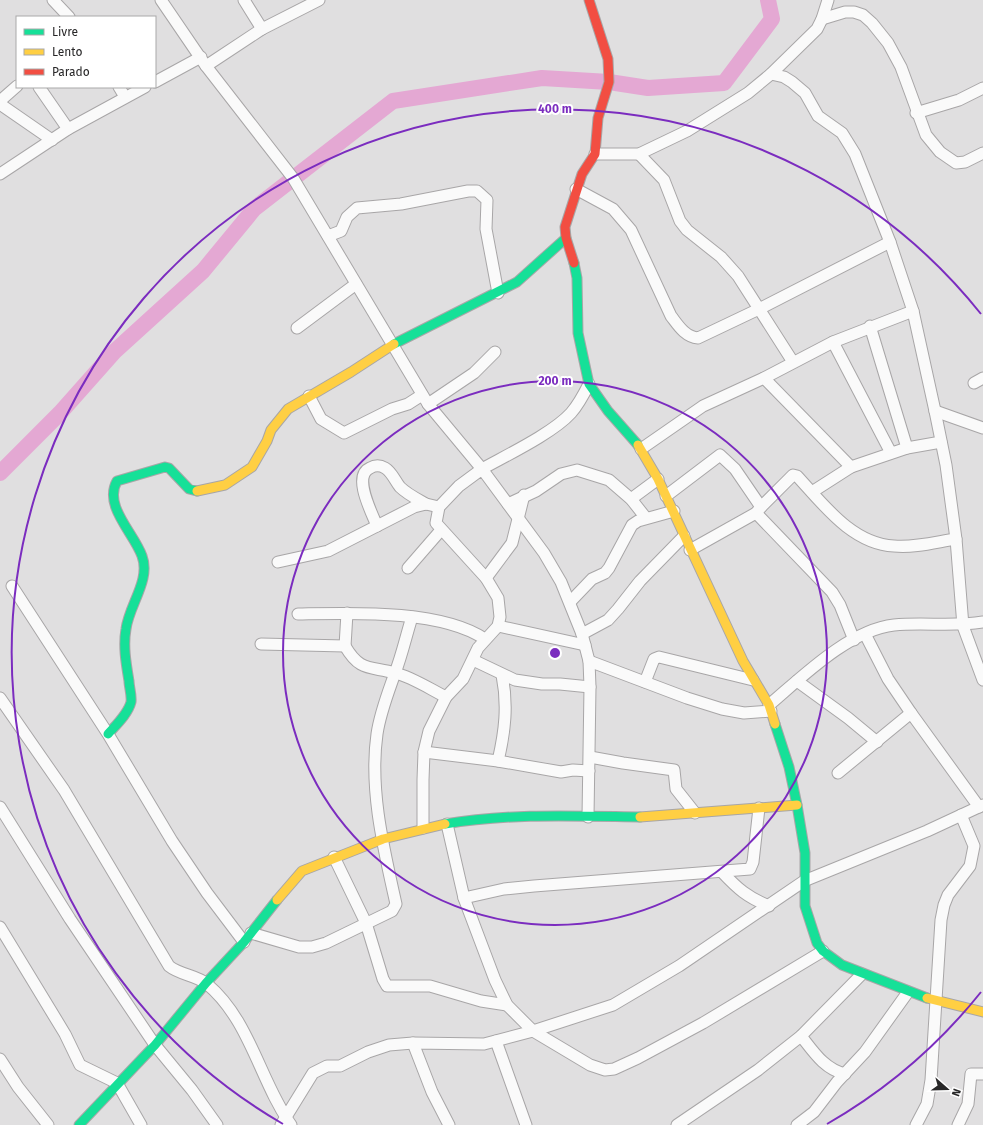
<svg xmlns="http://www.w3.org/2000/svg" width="983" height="1125" font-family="'Fira Sans',sans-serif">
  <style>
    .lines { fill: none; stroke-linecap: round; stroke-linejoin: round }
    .river { stroke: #e4a8d3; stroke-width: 16 }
    .street-casing { stroke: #a8a6a7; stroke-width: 13 }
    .fast-casing { stroke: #a8a6a7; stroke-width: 11 }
    .slow-casing { stroke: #a8a6a7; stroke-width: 11 }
    .jam-casing { stroke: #a8a6a7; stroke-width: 11 }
    .street { stroke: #fafafa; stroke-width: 11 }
    .fast { stroke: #16e098; stroke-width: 9 }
    .slow { stroke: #ffcf43; stroke-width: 9 }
    .jam { stroke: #f24e42; stroke-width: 9 }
    .ring { fill: none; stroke: #7b2cbf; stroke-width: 2 }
    .centre { fill: #7b2cbf; stroke: #fff; stroke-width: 2 }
    .ring-label { font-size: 12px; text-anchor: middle; font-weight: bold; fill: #7b2cbf; stroke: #fff; stroke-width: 4; stroke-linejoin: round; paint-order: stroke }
  </style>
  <rect width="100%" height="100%" fill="#e0dfe0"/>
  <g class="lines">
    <!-- river -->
    <path class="river" d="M 0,473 L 60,413 L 115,351 L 203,271 L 254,209 L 393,101 L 542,78 L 609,82 L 648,88 L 724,83 L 772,19 L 768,0"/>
    <!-- street casing -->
    <g class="street-casing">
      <g id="street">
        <path d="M 53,0 L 69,17"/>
        <path d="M 161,0 L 206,66 L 293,178 L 428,404 L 482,469 C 507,455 553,433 571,413 C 579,404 584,394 589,384"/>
        <path d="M 244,0 L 262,29"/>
        <path d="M 822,19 L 845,12 L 854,12 L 863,15 L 872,23 L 888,43 L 901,67 L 926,135 L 940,152 L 956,163 L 965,162 L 983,153"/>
        <path d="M 206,66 L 262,29 L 319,0"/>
        <path d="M 771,74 L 784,77 L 792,82 L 805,93 L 818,116 L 842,133 L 855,154 L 890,242 L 913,311 L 935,411 L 946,465 L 956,539 L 963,626 L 983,680"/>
        <path d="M 155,82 L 201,57"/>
        <path d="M 39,87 L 68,129"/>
        <path d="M 119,87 L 125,97"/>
        <path d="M 0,101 L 17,86"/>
        <path d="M 0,104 L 52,140"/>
        <path d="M 916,113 L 959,100 L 983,88"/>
        <path d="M 595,154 L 639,154 L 687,131 L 748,93 L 771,74 L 817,29 L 822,19 L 828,0"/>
        <path d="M 639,154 L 664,180 L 680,221 L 687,230 L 721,257 L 738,276 L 793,362"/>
        <path d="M 0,174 L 68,129 L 145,87"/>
        <path d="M 576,189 L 613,209 L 631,230 L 671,316 C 678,325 685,337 698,338 L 759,309 L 890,242"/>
        <path d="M 328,236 L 341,231 L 347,217 L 357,208 L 401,204 L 468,191 L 477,191 L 487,200 L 486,229 L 498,293"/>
        <path d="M 870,326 L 907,448"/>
        <path d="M 297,328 L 356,284"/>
        <path d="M 833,342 L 891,453"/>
        <path d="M 764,378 L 851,467"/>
        <path d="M 974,383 L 983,378"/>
        <path d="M 309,396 L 321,419 L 344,433 L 392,409 L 408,404 L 422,395"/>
        <path d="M 428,404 L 474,373 L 495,352"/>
        <path d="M 935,411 L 983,428"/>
        <path d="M 641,449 L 703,406 L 764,378 L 833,342 L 913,311"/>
        <path d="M 812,492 L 851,467 L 907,448 L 941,442"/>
        <path d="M 666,496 L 720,455 L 735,469 L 761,507"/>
        <path d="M 631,499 L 658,479"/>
        <path d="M 508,504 L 536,491 L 561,474 L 577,470 L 609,480 L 631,499 L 646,518"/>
        <path d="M 756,513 L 832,592 L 840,605 L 854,640"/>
        <path d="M 377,526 C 372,513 352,476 370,468 C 375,465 380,465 385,468 C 392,472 395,481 400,487 C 407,494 417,499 426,504"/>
        <path d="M 690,550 L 756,513 L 761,507 L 793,475 L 797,476 C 823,504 852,544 894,546 C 915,548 936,542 956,539"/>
        <path d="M 278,562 L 328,551 L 414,507 L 426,504 L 439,507"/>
        <path d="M 408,568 L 441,530"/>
        <path d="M 486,578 L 512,543 L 524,495"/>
        <path d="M 12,586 L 108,734 L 172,841 L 207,893 L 244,942"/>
        <path d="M 570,602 L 592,579 L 605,573 L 609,568 L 632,525 L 638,521 L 674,511"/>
        <path d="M 298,614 C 351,613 440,609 485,639"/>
        <path d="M 498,626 L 585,645"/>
        <path d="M 582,634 L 608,620 L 618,609 L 640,581 L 684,536"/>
        <path d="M 865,634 L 888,679 L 911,713 L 979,807"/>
        <path d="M 261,644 L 345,646 L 347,613"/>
        <path d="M 345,646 C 360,672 370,666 395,673 C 412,677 430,689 446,697"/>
        <path d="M 473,660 L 515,680 L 542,684 L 560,684 L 590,687"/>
        <path d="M 589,661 L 687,698 L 722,709 L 744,713 L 771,711"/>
        <path d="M 797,681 L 848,718 L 877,742"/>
        <path d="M 645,682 L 654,659 L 659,657 L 753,680"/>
        <path d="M 0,698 L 64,790 L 169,966 C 180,975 196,975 207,984 C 250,1020 260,1081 291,1125"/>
        <path d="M 769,705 C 802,677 849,630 894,625 C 924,622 953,627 983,622"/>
        <path d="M 424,752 L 498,761 L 561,772 L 573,770 L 589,771"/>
        <path d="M 590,757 L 623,763 L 674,770 L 676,789 L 695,813"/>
        <path d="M 498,761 C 505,731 508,705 502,675"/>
        <path d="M 838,773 L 911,713"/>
        <path d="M 0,807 L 70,919 L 155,1045 L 192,1090 L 217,1125"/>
        <path d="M 447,824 L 464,898 L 504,889 L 534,886 L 750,869 L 753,862 L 759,808"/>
        <path d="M 423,828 L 423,780 L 424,752 L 429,731 L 446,697 L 463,679 L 478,648 L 498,626 L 500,617 L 498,598 L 486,578 L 436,523 L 439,507 L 459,486 L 482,469 L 544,553 L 561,582 L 582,634 L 589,661 L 590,687 L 588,817"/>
        <path d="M 334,857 L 366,923 L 383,979 L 387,986 L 430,986 L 481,1001 L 507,1005"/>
        <path d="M 722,872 C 738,889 747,897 769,906"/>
        <path d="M 464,898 L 495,980 L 507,1005 L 533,1031 L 590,1065 L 605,1070 L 614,1069 L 638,1058 L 703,1023 L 823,951"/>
        <path d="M 0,927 L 65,1034 L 80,1065 L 117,1083 L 141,1125"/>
        <path d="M 251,933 L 299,947 L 312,947 L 326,943 L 392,911 L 396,904 C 384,850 369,790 377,734 C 380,713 388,693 395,673 C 402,655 406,636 412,617"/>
        <path d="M 801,1036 C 813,1051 824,1069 845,1074"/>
        <path d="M 496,1041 L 526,1125"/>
        <path d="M 413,1043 L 432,1092 L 449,1125"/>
        <path d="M 0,1059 L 18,1087 L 48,1125"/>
        <path d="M 281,1125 L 313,1073 L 327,1066 L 340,1066 L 368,1052 L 389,1045 L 413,1043 L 484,1044 L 533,1031 L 613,1005 L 679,966 L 804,881 L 927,831 L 983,805"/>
        <path d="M 677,1125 L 758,1070 L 801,1036 L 862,974"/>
        <path d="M 797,1125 L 814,1112 L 837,1082 L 865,1052 L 908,992"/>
        <path d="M 916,1125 L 927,1104 L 931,1080 L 941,920 L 944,905 L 948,895 L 970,866 L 974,846 L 961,815"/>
        <path d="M 958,1125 L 968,1104 L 971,1074 L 983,1074"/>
      </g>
    </g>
    <!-- fast casing -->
    <g class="fast-casing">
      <g id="fast">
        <path d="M 574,263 L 577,278 L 578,333 L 589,384 L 608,411 L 638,445"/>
        <path d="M 394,344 L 517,282 L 566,238"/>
        <path d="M 775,724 L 789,767 L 797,805 L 805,853 L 805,906 L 817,943 L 823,951 L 842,965 L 927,998"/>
        <path d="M 108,734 C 116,725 128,714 131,702 C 132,695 129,687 129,681 C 126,663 123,646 126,629 C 129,605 151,580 142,556 C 134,533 103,506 117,481 L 165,467 L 169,468 L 189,489 L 197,491"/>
        <path d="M 445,824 C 509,813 575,816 640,817"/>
        <path d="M 79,1125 L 155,1045 L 206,983 L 244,942 L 277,900"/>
      </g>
    </g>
    <!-- slow casing -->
    <g class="slow-casing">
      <g id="slow">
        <path d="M 638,445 L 658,479 L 743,661 L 769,705 L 775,724"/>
        <path d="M 197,491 L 225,485 L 252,467 L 267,441 L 271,430 L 288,409 L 351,372 L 394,344"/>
        <path d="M 640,817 L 797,805"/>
        <path d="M 277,900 L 302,871 L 383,839 L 445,824"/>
        <path d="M 927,998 L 983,1012"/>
      </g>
    </g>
    <!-- jam casing -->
    <g class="jam-casing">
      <path id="jam" d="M 574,263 L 566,238 L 565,227 L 582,174 L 595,154 L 598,118 L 609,82 L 608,59 L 589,0"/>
    </g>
    <!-- street -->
    <use href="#street" class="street"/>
    <!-- fast -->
    <use href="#fast" class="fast"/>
    <!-- slow -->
    <use href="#slow" class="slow"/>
    <!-- jam -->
    <use href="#jam" class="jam"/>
  </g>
  <!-- distance rings -->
  <g class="ring">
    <circle cx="555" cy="653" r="272"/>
    <path d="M981 992A544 544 0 0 1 827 1124M283 1124A544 544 0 1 1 981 314"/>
  </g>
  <circle cx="555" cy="653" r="6" class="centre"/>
  <g class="ring-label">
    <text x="555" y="113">400 m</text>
    <text x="555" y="385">200 m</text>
  </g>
  <!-- legend -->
  <rect x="16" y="16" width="140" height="72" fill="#ffffff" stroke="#a9a9a9"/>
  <rect x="24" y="29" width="20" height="6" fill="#16e098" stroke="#a9a9a9"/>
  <text x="52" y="36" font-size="12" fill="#282728">Livre</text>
  <rect x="24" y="49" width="20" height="6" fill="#ffcf43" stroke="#a9a9a9"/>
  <text x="52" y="56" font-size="12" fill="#282728">Lento</text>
  <rect x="24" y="69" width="20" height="6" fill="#f24e42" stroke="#a9a9a9"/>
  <text x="52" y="76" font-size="12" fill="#282728">Parado</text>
  <!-- north arrow -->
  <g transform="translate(947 1089) rotate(110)" stroke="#ffffff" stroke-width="3" paint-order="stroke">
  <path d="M0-3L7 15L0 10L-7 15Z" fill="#282728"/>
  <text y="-6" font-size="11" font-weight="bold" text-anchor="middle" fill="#282728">N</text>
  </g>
</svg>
